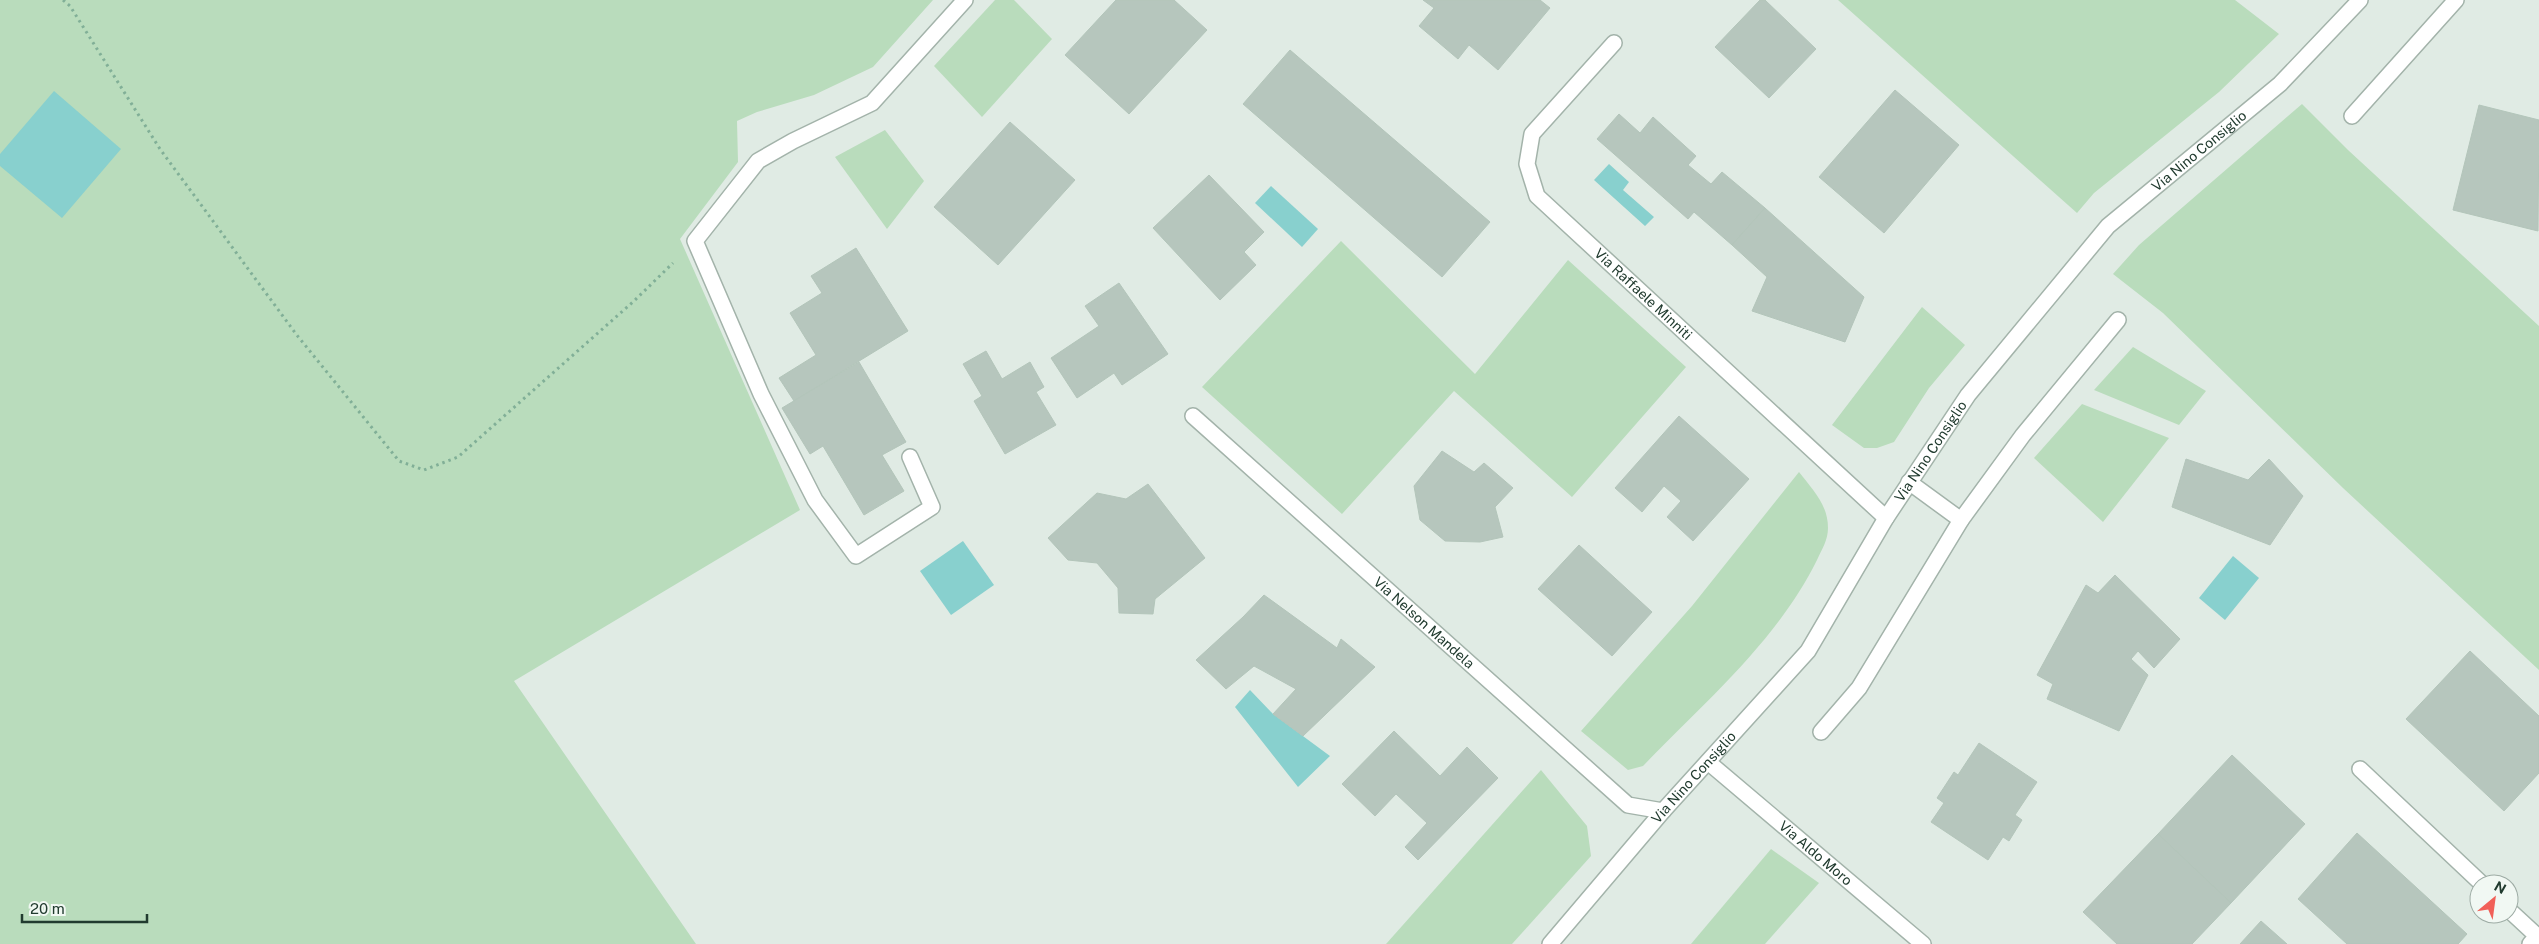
<svg xmlns="http://www.w3.org/2000/svg" width="2539" height="944" font-family="'Public Sans',sans-serif">
  <style>
    .green { fill: #b9dcbc }
    .water { fill: #88d0ce }
    .building { fill: #b6c6bd; stroke: #b3c5ba }
    .lines { fill: none; stroke-linecap: round; stroke-linejoin: round }
    .minor-casing { stroke: #a3b3aa; stroke-width: 18 }
    .path { stroke: #81af97; stroke-width: 3; stroke-dasharray: 2.5 4; stroke-linecap: butt }
    .minor { stroke: #fff; stroke-width: 15 }
    .labels { text-anchor: middle; dominant-baseline: central; stroke-width: 5; stroke-linejoin: round; paint-order: stroke }
    .street-label { font-size: 14px; fill: #213b2f; stroke: #f1f8f3 }
  </style>
  <rect width="100%" height="100%" fill="#e0ebe4"/>
  <!-- green -->
  <g class="green">
    <path d="M 0,0 L 933,0 L 873,67 L 814,95 L 757,112 L 737,121 L 738,162 L 680,239 L 800,510 L 514,681 L 696,944 L 0,944 Z"/>
    <path d="M 995,0 L 1014,0 L 1052,39 L 982,117 L 934,66 Z"/>
    <path d="M 1838,0 L 2235,0 L 2279,34 L 2219,92 L 2094,193 L 2077,213 Z"/>
    <path d="M 2302,104 L 2348,150 L 2539,326 L 2539,670 L 2343,488 L 2163,313 L 2113,274 L 2139,245 Z"/>
    <path d="M 885,130 L 924,181 L 887,229 L 835,157 Z"/>
    <path d="M 1341,241 L 1475,374 L 1568,260 L 1686,367 L 1572,497 L 1454,391 L 1342,514 L 1202,387 Z"/>
    <path d="M 1922,307 L 1965,345 L 1929,388 L 1894,442 L 1877,448 L 1864,448 L 1832,425 Z"/>
    <path d="M 2133,347 L 2206,391 L 2179,425 L 2094,390 Z"/>
    <path d="M 2082,404 L 2169,438 L 2103,522 L 2034,458 Z"/>
    <path d="M 1799,472 C 1812,489 1828,504 1828,528 C 1828,540 1822,549 1817,560 C 1777,641 1705,702 1643,766 L 1628,770 L 1581,731 L 1692,606 Z"/>
    <path d="M 1541,770 L 1587,826 L 1591,856 L 1512,944 L 1386,944 Z"/>
    <path d="M 1771,849 L 1819,883 L 1765,944 L 1691,944 Z"/>
  </g>
  <!-- water -->
  <g class="water">
    <path d="M 54,91 L 121,149 L 62,218 L 0,166 L 0,154 Z"/>
    <path d="M 1609,164 L 1629,182 L 1623,190 L 1654,217 L 1645,226 L 1594,180 Z"/>
    <path d="M 1271,186 L 1318,229 L 1302,247 L 1255,203 Z"/>
    <path d="M 963,541 L 994,585 L 951,615 L 920,571 Z"/>
    <path d="M 2233,556 L 2259,578 L 2225,620 L 2199,598 Z"/>
    <path d="M 1250,690 L 1273,714 L 1330,756 L 1298,787 L 1235,707 Z"/>
  </g>
  <!-- building -->
  <g class="building">
    <path d="M 1116,0 L 1174,0 L 1207,30 L 1129,114 L 1065,55 Z"/>
    <path d="M 1423,0 L 1540,0 L 1550,8 L 1498,70 L 1469,45 L 1458,59 L 1419,26 L 1434,8 Z"/>
    <path d="M 1760,0 L 1765,0 L 1816,49 L 1769,98 L 1715,47 Z"/>
    <path d="M 1290,50 L 1490,222 L 1442,277 L 1243,104 Z"/>
    <path d="M 1895,90 L 1959,145 L 1884,233 L 1819,177 Z"/>
    <path d="M 2479,105 L 2539,120 L 2538,231 L 2453,210 Z"/>
    <path d="M 1619,114 L 1640,133 L 1653,117 L 1696,156 L 1688,165 L 1711,184 L 1722,172 L 1765,208 L 1732,245 L 1694,212 L 1688,219 L 1597,139 Z"/>
    <path d="M 1010,122 L 1075,180 L 998,265 L 934,207 Z"/>
    <path d="M 1209,175 L 1264,232 L 1244,252 L 1256,265 L 1220,300 L 1153,228 Z"/>
    <path d="M 1765,208 L 1864,297 L 1845,342 L 1752,311 L 1767,277 L 1732,245 Z"/>
    <path d="M 856,248 L 908,331 L 794,401 L 779,378 L 816,355 L 790,313 L 822,293 L 811,276 Z"/>
    <path d="M 1119,283 L 1168,354 L 1122,385 L 1114,373 L 1077,398 L 1051,358 L 1099,326 L 1085,306 Z"/>
    <path d="M 986,351 L 1002,379 L 1030,362 L 1044,387 L 1036,392 L 1056,425 L 1005,454 L 974,401 L 982,396 L 963,364 Z"/>
    <path d="M 859,362 L 906,442 L 882,455 L 904,491 L 864,515 L 823,446 L 810,454 L 782,408 Z"/>
    <path d="M 1679,416 L 1749,479 L 1693,541 L 1667,517 L 1681,501 L 1664,486 L 1642,512 L 1615,488 Z"/>
    <path d="M 1442,451 L 1474,472 L 1484,463 L 1513,488 L 1495,507 L 1503,537 L 1480,542 L 1445,541 L 1420,520 L 1414,486 Z"/>
    <path d="M 2186,459 L 2248,480 L 2269,459 L 2303,496 L 2270,545 L 2172,507 Z"/>
    <path d="M 1148,484 L 1205,558 L 1155,599 L 1153,614 L 1119,613 L 1118,588 L 1097,563 L 1068,560 L 1048,538 L 1097,493 L 1126,499 Z"/>
    <path d="M 1579,545 L 1652,612 L 1612,656 L 1538,589 Z"/>
    <path d="M 2115,575 L 2180,639 L 2154,668 L 2138,651 L 2131,659 L 2148,675 L 2119,731 L 2047,699 L 2053,684 L 2037,675 L 2086,585 L 2098,593 Z"/>
    <path d="M 1264,595 L 1337,648 L 1341,639 L 1375,667 L 1303,736 L 1273,714 L 1296,689 L 1254,666 L 1226,689 L 1196,660 L 1243,617 Z"/>
    <path d="M 2470,651 L 2539,716 L 2539,773 L 2504,811 L 2406,719 Z"/>
    <path d="M 1394,731 L 1440,776 L 1467,747 L 1498,778 L 1418,860 L 1405,847 L 1427,823 L 1396,794 L 1375,816 L 1342,784 Z"/>
    <path d="M 1979,743 L 2037,782 L 2015,815 L 2022,820 L 2009,841 L 2003,837 L 1988,860 L 1931,822 L 1944,803 L 1937,798 L 1954,772 L 1958,775 Z"/>
    <path d="M 2232,755 L 2305,824 L 2231,903 L 2158,834 Z"/>
    <path d="M 2357,833 L 2467,934 L 2458,944 L 2347,944 L 2298,899 Z"/>
    <path d="M 2158,834 L 2231,903 L 2192,944 L 2117,944 L 2083,912 Z"/>
    <path d="M 2261,921 L 2287,944 L 2240,944 Z"/>
  </g>
  <g class="lines">
    <!-- minor casing -->
    <g class="minor-casing">
      <g id="minor">
        <path id="s1" d="M 1614,43 L 1532,134 L 1527,164 L 1537,196 L 1886,518"/>
        <path d="M 2352,116 L 2456,0"/>
        <path id="s2" d="M 1193,416 L 1628,805 L 1663,811"/>
        <path d="M 910,457 L 932,507 L 856,556 L 815,500 L 761,394 L 695,241 L 758,161 L 793,141 L 872,103 L 965,0"/>
        <path d="M 1909,482 L 1961,520"/>
        <path d="M 1821,732 L 1859,688 L 1961,520 L 2023,435 L 2118,320"/>
        <path id="s3" d="M 1708,762 L 1923,944"/>
        <path d="M 2360,769 L 2482,884"/>
        <path d="M 2509,910 L 2537,936 L 2530,944"/>
        <path id="s4" d="M 1550,944 L 1663,811 L 1808,651 L 1886,518 L 1968,395 L 2108,226 L 2280,84 L 2360,0"/>
      </g>
    </g>
    <!-- path -->
    <path class="path" d="M 63,0 L 70,6 L 160,149 L 296,334 L 399,461 L 424,470 L 458,457 L 634,301 L 673,263"/>
    <!-- minor -->
    <use href="#minor" class="minor"/>
  </g>
  <g class="labels">
    <!-- street labels -->
    <g class="street-label">
      <text stroke="none"><textPath href="#s4" startOffset="1030">Via Nino Consiglio</textPath></text>
      <text stroke="none"><textPath href="#s1" startOffset="331">Via Raffaele Minniti</textPath></text>
      <text stroke="none"><textPath href="#s4" startOffset="625">Via Nino Consiglio</textPath></text>
      <text stroke="none"><textPath href="#s2" startOffset="310">Via Nelson Mandela</textPath></text>
      <text stroke="none"><textPath href="#s4" startOffset="220">Via Nino Consiglio</textPath></text>
      <text stroke="none"><textPath href="#s3" startOffset="141">Via Aldo Moro</textPath></text>
    </g>
  </g>
  <!-- north arrow -->
  <g transform="translate(2494 899) rotate(29)"><circle r="24" fill="#f1f8f3" stroke="#9eaca5"/>
  <path d="M0-4L9 19L0 12L-9 19Z" fill="#f16058"/>
  <text y="-8" font-size="14" font-weight="bold" text-anchor="middle" fill="#213b2f">N</text>
  </g>
  <!-- scale -->
  <path d="M22 914v8h125v-8" fill="none" stroke="#213b2f" stroke-width="2.5"/>
  <text x="30" y="914" font-size="15" fill="#213b2f" stroke="#f1f8f3" stroke-width="4" paint-order="stroke">20 m</text>
</svg>
